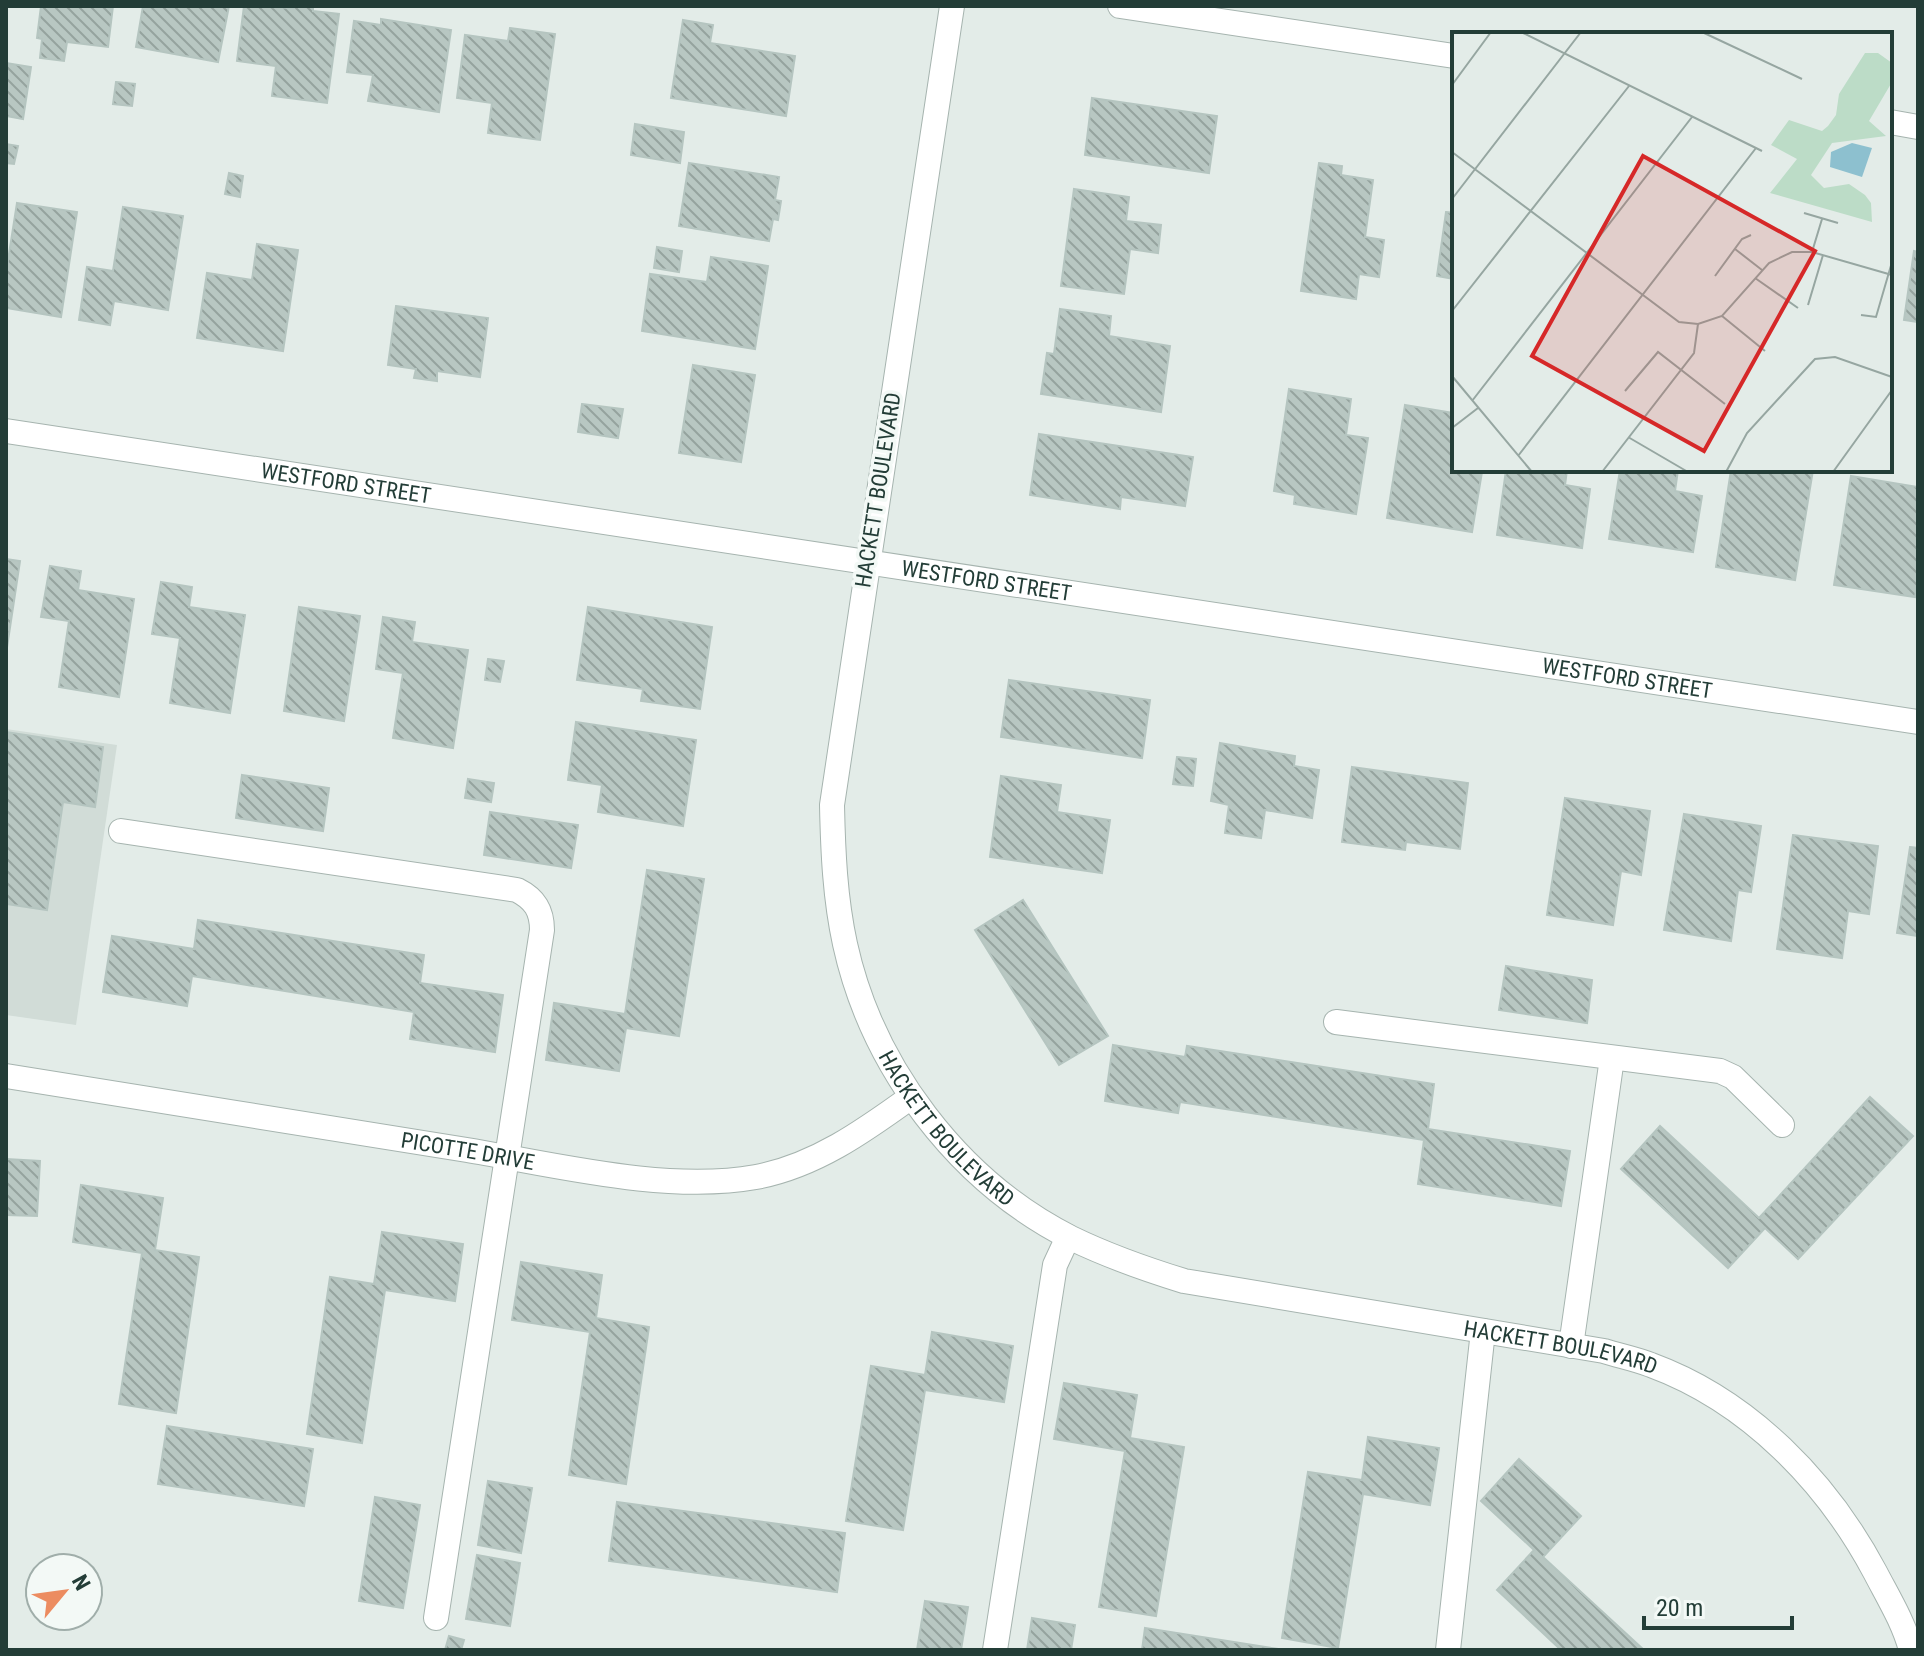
<svg xmlns="http://www.w3.org/2000/svg" width="1924" height="1656" font-family="'Roboto Condensed',sans-serif">
  <style>
    .built { fill: #d1dcd7 }
    .building { fill: url(#building-back-hatch); stroke: #b5c5c0; stroke-width: 2 }
    .lines { fill: none; stroke-linecap: round; stroke-linejoin: round }
    .minor-casing { stroke: #a6b4af; stroke-width: 26 }
    .minor { stroke: #fff; stroke-width: 24 }
    .labels { text-anchor: middle; dominant-baseline: central; stroke-width: 7; stroke-linejoin: round; paint-order: stroke }
    .street-label { font-size: 22px; fill: #233d37; stroke: #f3f9f6 }
    .inset-road { fill: none; stroke: #96a6a1; stroke-width: 2 }
    .view { fill: #d62828; fill-opacity: 0.15; stroke: #d62828; stroke-width: 4 }
    .inset-edge { fill: none; stroke: #233d37; stroke-width: 4 }
  </style>
  <defs>
    <pattern id="building-back-hatch" width="6" height="6" patternUnits="userSpaceOnUse" patternTransform="scale(2)"><rect width="6" height="6" fill="#b8c7c2"/><path d="M-1 5l2 2M0 0l6 6M5-1l2 2" fill="none" stroke="#95a39e"/></pattern>
  </defs>
  <rect width="100%" height="100%" fill="#e3ece8"/>
  <!-- built -->
  <path class="built" d="M 6,729 L 117,745 L 76,1025 L 6,1015 Z"/>
  <!-- building -->
  <g class="building">
    <path d="M 41,6 L 113,6 L 108,47 L 67,42 L 64,61 L 40,58 L 42,39 L 37,38 Z"/>
    <path d="M 143,6 L 229,6 L 218,62 L 136,47 Z"/>
    <path d="M 244,6 L 294,8 L 295,6 L 313,6 L 313,11 L 339,14 L 327,103 L 272,96 L 276,66 L 237,61 Z"/>
    <path d="M 381,19 L 451,30 L 439,112 L 368,101 L 373,75 L 347,72 L 354,21 L 381,25 Z"/>
    <path d="M 683,20 L 713,25 L 710,43 L 795,56 L 786,116 L 671,98 Z"/>
    <path d="M 510,28 L 555,34 L 540,140 L 488,133 L 492,103 L 457,98 L 465,35 L 508,41 Z"/>
    <path d="M 6,63 L 31,67 L 23,119 L 6,116 Z"/>
    <path d="M 116,82 L 135,84 L 132,106 L 113,104 Z"/>
    <path d="M 1092,98 L 1217,116 L 1209,173 L 1085,155 Z"/>
    <path d="M 635,124 L 684,132 L 680,163 L 631,155 Z"/>
    <path d="M 6,144 L 18,146 L 14,164 L 6,163 Z"/>
    <path d="M 689,163 L 779,177 L 775,200 L 781,201 L 778,220 L 773,219 L 769,241 L 679,226 Z"/>
    <path d="M 1319,163 L 1342,166 L 1341,175 L 1373,180 L 1365,237 L 1384,240 L 1379,277 L 1359,274 L 1356,299 L 1301,291 Z"/>
    <path d="M 229,173 L 243,176 L 240,197 L 225,194 Z"/>
    <path d="M 1074,189 L 1129,197 L 1126,221 L 1161,225 L 1158,253 L 1130,249 L 1124,294 L 1061,286 Z"/>
    <path d="M 17,203 L 77,212 L 61,317 L 6,308 L 6,273 Z"/>
    <path d="M 123,207 L 183,216 L 168,310 L 114,301 L 110,325 L 79,320 L 87,267 L 113,271 Z"/>
    <path d="M 1446,212 L 1454,213 L 1454,279 L 1437,276 Z"/>
    <path d="M 257,244 L 298,250 L 283,351 L 197,338 L 207,273 L 252,280 Z"/>
    <path d="M 657,247 L 682,251 L 679,272 L 654,268 Z"/>
    <path d="M 1914,251 L 1918,252 L 1918,322 L 1904,320 Z"/>
    <path d="M 711,257 L 768,266 L 755,349 L 642,331 L 650,274 L 707,282 Z"/>
    <path d="M 396,306 L 488,318 L 480,377 L 437,371 L 437,381 L 414,378 L 416,369 L 388,365 Z"/>
    <path d="M 1060,309 L 1111,316 L 1109,336 L 1170,346 L 1161,412 L 1041,394 L 1047,353 L 1054,354 Z"/>
    <path d="M 693,365 L 755,375 L 741,462 L 679,453 Z"/>
    <path d="M 1289,389 L 1351,399 L 1346,435 L 1368,438 L 1356,514 L 1294,504 L 1295,495 L 1274,491 Z"/>
    <path d="M 582,404 L 623,409 L 618,438 L 578,432 Z"/>
    <path d="M 1405,405 L 1454,413 L 1454,470 L 1482,472 L 1472,532 L 1387,518 Z"/>
    <path d="M 1039,434 L 1193,457 L 1185,506 L 1121,497 L 1120,509 L 1030,495 Z"/>
    <path d="M 1506,470 L 1567,470 L 1565,485 L 1590,489 L 1582,548 L 1497,535 Z"/>
    <path d="M 1620,470 L 1678,470 L 1675,491 L 1702,496 L 1693,552 L 1609,539 Z"/>
    <path d="M 1731,470 L 1813,470 L 1795,580 L 1716,567 Z"/>
    <path d="M 1851,476 L 1918,487 L 1918,579 L 1915,597 L 1834,585 Z"/>
    <path d="M 6,559 L 20,561 L 6,654 Z"/>
    <path d="M 50,566 L 81,571 L 78,590 L 134,599 L 119,697 L 59,687 L 69,621 L 41,617 Z"/>
    <path d="M 161,582 L 192,587 L 189,607 L 245,615 L 230,713 L 170,703 L 180,638 L 152,634 Z"/>
    <path d="M 299,607 L 360,616 L 344,721 L 284,711 Z"/>
    <path d="M 588,607 L 712,627 L 700,709 L 641,701 L 643,689 L 577,680 Z"/>
    <path d="M 383,617 L 415,622 L 412,642 L 468,650 L 453,748 L 393,738 L 403,673 L 376,669 Z"/>
    <path d="M 488,659 L 504,661 L 500,682 L 485,680 Z"/>
    <path d="M 1009,680 L 1150,700 L 1142,758 L 1001,737 Z"/>
    <path d="M 576,722 L 696,740 L 683,826 L 598,812 L 602,785 L 568,780 Z"/>
    <path d="M 6,732 L 103,747 L 95,807 L 63,802 L 47,910 L 6,904 Z"/>
    <path d="M 1220,743 L 1295,756 L 1294,766 L 1319,770 L 1312,818 L 1265,810 L 1261,838 L 1225,833 L 1229,805 L 1211,801 Z"/>
    <path d="M 1177,757 L 1196,759 L 1193,786 L 1173,784 Z"/>
    <path d="M 1352,767 L 1468,783 L 1460,849 L 1406,842 L 1405,850 L 1342,842 Z"/>
    <path d="M 242,775 L 329,788 L 323,831 L 236,818 Z"/>
    <path d="M 1001,776 L 1061,785 L 1057,812 L 1110,820 L 1102,873 L 990,857 Z"/>
    <path d="M 468,779 L 494,783 L 491,802 L 465,798 Z"/>
    <path d="M 1565,798 L 1650,811 L 1641,875 L 1621,871 L 1613,925 L 1547,915 Z"/>
    <path d="M 490,812 L 578,825 L 571,868 L 484,855 Z"/>
    <path d="M 1684,814 L 1761,826 L 1751,892 L 1738,890 L 1731,941 L 1664,930 Z"/>
    <path d="M 1793,835 L 1878,846 L 1869,914 L 1848,911 L 1842,958 L 1777,949 Z"/>
    <path d="M 1910,847 L 1918,848 L 1918,936 L 1897,933 Z"/>
    <path d="M 647,870 L 704,879 L 679,1036 L 626,1028 L 619,1071 L 546,1060 L 554,1003 L 625,1014 Z"/>
    <path d="M 1023,900 L 1108,1036 L 1059,1065 L 975,930 Z"/>
    <path d="M 198,920 L 424,955 L 420,983 L 503,995 L 495,1052 L 410,1039 L 414,1012 L 192,976 L 187,1006 L 103,992 L 112,936 L 194,949 Z"/>
    <path d="M 1506,966 L 1592,980 L 1587,1023 L 1499,1010 Z"/>
    <path d="M 1113,1045 L 1185,1057 L 1187,1046 L 1434,1084 L 1428,1129 L 1570,1151 L 1561,1206 L 1418,1184 L 1424,1140 L 1180,1102 L 1178,1113 L 1105,1101 Z"/>
    <path d="M 1870,1097 L 1913,1136 L 1798,1259 L 1765,1228 L 1728,1268 L 1621,1169 L 1660,1126 L 1759,1218 Z"/>
    <path d="M 6,1159 L 40,1161 L 37,1216 L 6,1215 Z"/>
    <path d="M 81,1185 L 163,1198 L 155,1250 L 199,1257 L 176,1413 L 119,1404 L 142,1253 L 73,1242 Z"/>
    <path d="M 382,1232 L 463,1244 L 455,1301 L 385,1290 L 362,1443 L 307,1434 L 330,1277 L 374,1284 Z"/>
    <path d="M 521,1262 L 602,1275 L 596,1318 L 649,1327 L 626,1484 L 569,1475 L 590,1332 L 512,1320 Z"/>
    <path d="M 932,1332 L 1013,1346 L 1004,1402 L 925,1390 L 903,1530 L 846,1521 L 871,1366 L 925,1375 Z"/>
    <path d="M 1064,1383 L 1137,1395 L 1130,1438 L 1184,1447 L 1156,1616 L 1099,1607 L 1125,1451 L 1054,1439 Z"/>
    <path d="M 167,1426 L 313,1449 L 304,1506 L 158,1484 Z"/>
    <path d="M 1368,1437 L 1439,1448 L 1430,1505 L 1363,1494 L 1338,1648 L 1282,1638 L 1308,1472 L 1362,1480 Z"/>
    <path d="M 1519,1459 L 1581,1516 L 1543,1557 L 1644,1650 L 1561,1650 L 1497,1590 L 1534,1550 L 1481,1501 Z"/>
    <path d="M 488,1481 L 532,1488 L 521,1553 L 478,1545 Z"/>
    <path d="M 375,1497 L 420,1505 L 403,1608 L 359,1601 Z"/>
    <path d="M 617,1502 L 845,1533 L 837,1592 L 609,1561 Z"/>
    <path d="M 477,1555 L 520,1563 L 510,1626 L 466,1619 Z"/>
    <path d="M 925,1601 L 968,1607 L 961,1650 L 917,1650 Z"/>
    <path d="M 1032,1618 L 1075,1625 L 1071,1650 L 1027,1650 Z"/>
    <path d="M 1145,1628 L 1285,1650 L 1142,1650 Z"/>
    <path d="M 449,1636 L 464,1640 L 461,1650 L 445,1650 Z"/>
  </g>
  <g class="lines">
    <!-- minor casing -->
    <g class="minor-casing">
      <g id="minor">
        <path id="s1" d="M 952,6 L 832,805 C 833,852 835,898 845,944 C 872,1067 958,1181 1071,1238 C 1108,1256 1145,1269 1184,1281 L 1604,1351 C 1620,1356 1636,1359 1651,1365 C 1749,1401 1827,1482 1875,1572 C 1888,1597 1904,1623 1911,1650"/>
        <path d="M 1120,6 L 1454,56"/>
        <path d="M 1890,122 L 1918,127"/>
        <path id="s2" d="M 6,431 L 1918,722"/>
        <path d="M 121,831 L 517,890 C 535,899 542,911 542,930 L 436,1618"/>
        <path d="M 1336,1022 L 1720,1071 L 1733,1077 L 1782,1125"/>
        <path id="s3" d="M 6,1076 C 160,1101 313,1125 467,1150 C 556,1165 667,1193 756,1177 C 815,1166 864,1131 911,1097"/>
        <path d="M 1571,1346 L 1612,1058"/>
        <path d="M 995,1650 L 1055,1265 L 1068,1237"/>
        <path d="M 1448,1650 L 1483,1331"/>
      </g>
    </g>
    <!-- minor -->
    <use href="#minor" class="minor"/>
  </g>
  <g class="labels">
    <!-- street labels -->
    <g class="street-label">
      <text stroke="none"><textPath href="#s2" startOffset="344">WESTFORD STREET</textPath></text>
      <text transform="translate(878 490) rotate(-81)">HACKETT BOULEVARD</text>
      <text stroke="none"><textPath href="#s2" startOffset="992">WESTFORD STREET</textPath></text>
      <text stroke="none"><textPath href="#s2" startOffset="1640">WESTFORD STREET</textPath></text>
      <text stroke="none"><textPath href="#s1" startOffset="1162">HACKETT BOULEVARD</textPath></text>
      <text stroke="none"><textPath href="#s3" startOffset="468">PICOTTE DRIVE</textPath></text>
      <text stroke="none"><textPath href="#s1" startOffset="1834">HACKETT BOULEVARD</textPath></text>
    </g>
  </g>
  <!-- overview -->
  <g transform="translate(1452 32)">
    <rect width="440" height="440" fill="#e3ece8"/>
    <path d="M 413,21 L 426,21 L 440,31 L 440,50 L 417,89 L 434,104 L 380,111 L 359,143 L 372,156 L 397,152 L 413,163 L 419,171 L 420,190 L 318,161 L 345,127 L 319,113 L 337,88 L 370,99 L 376,94 L 384,83 L 387,62 Z" fill="#bcdcc7"/>
    <path d="M 400,111 L 420,116 L 410,145 L 378,135 L 379,120 Z" fill="#8dc0cf"/>
    <path class="inset-road" d="M 69,0 L 310,119M 250,0 L 350,47M 0,53 L 39,0M 0,120 L 227,290 L 246,292 L 270,284 L 317,231 L 340,220 L 360,220 L 440,243M 0,167 L 129,0M 352,181 L 386,191M 283,217 L 310,238M 360,220 L 370,187M 263,244 L 290,207 L 299,203M 303,246 L 346,276M 356,273 L 371,223M 0,279 L 177,54M 409,283 L 424,285 L 440,230M 270,284 L 313,319M 0,344 L 80,440M 173,359 L 206,320 L 273,372M 20,369 L 240,85M 0,396 L 26,376M 176,405 L 236,440M 66,424 L 304,116M 150,440 L 242,321 L 246,292M 274,440 L 295,401 L 363,327 L 383,325 L 440,345M 381,440 L 440,358"/>
    <path class="view" d="M 191,124 L 363,219 L 252,419 L 80,324 Z"/>
    <rect width="440" height="440" class="inset-edge"/>
  </g>
  <!-- border -->
  <rect width="1924" height="1656" fill="none" stroke="#233d37" stroke-width="16"/>
  <!-- north arrow -->
  <g transform="translate(64 1592) rotate(61)"><circle r="38" fill="#f3f9f6" stroke="#a0aeaa" stroke-width="2"/>
  <path d="M0-6L14 30L0 20L-14 30Z" fill="#ec8c60"/>
  <text y="-12" font-size="22" font-weight="bold" text-anchor="middle" fill="#233d37">N</text>
  </g>
  <!-- scale -->
  <path d="M1644 1616v12h148v-12" fill="none" stroke="#233d37" stroke-width="4"/>
  <text x="1656" y="1616" font-size="24" fill="#233d37" stroke="#f3f9f6" stroke-width="6" paint-order="stroke">20 m</text>
</svg>
